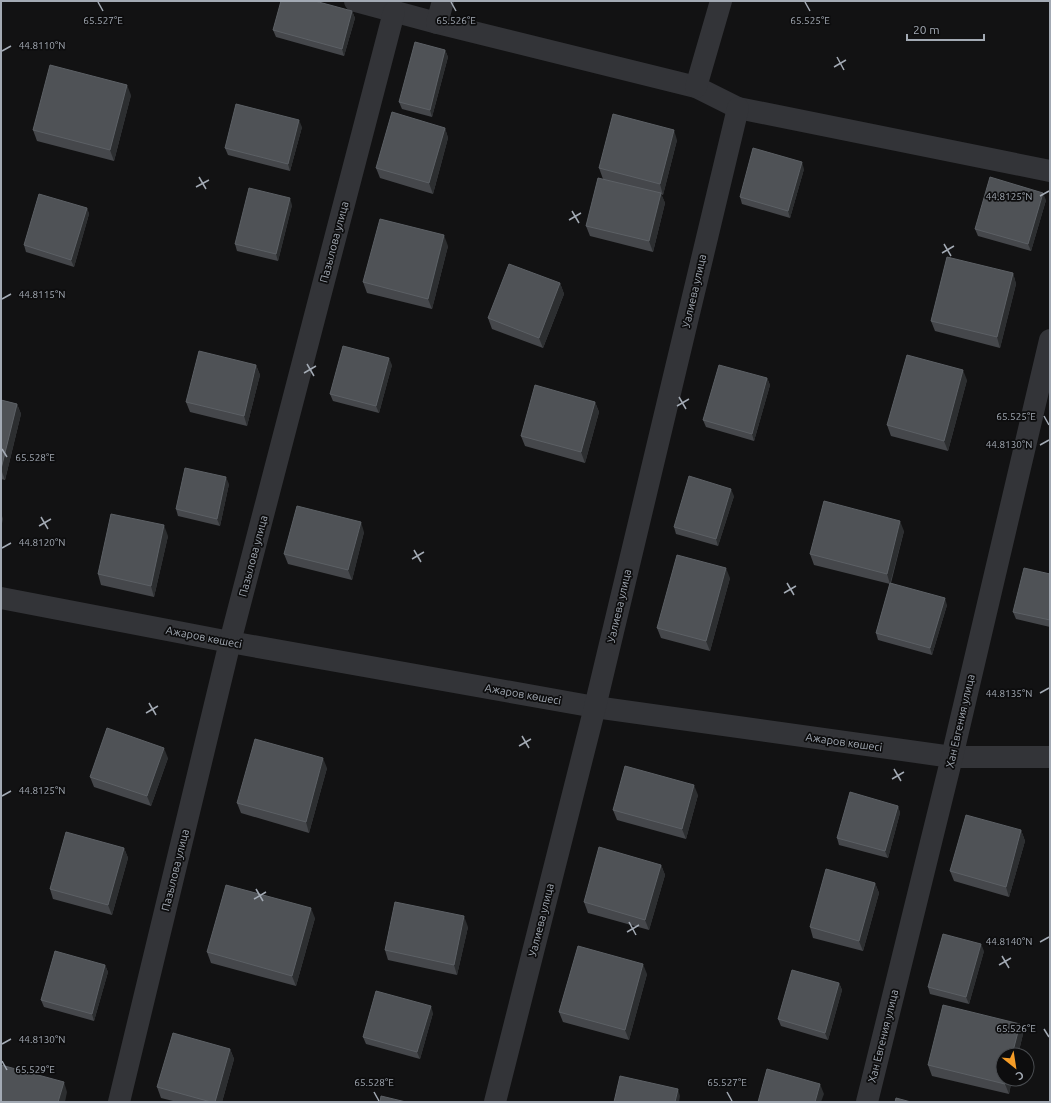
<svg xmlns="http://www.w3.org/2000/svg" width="1051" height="1103" font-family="Ubuntu,sans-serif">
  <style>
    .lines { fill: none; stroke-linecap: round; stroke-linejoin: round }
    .minor { stroke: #333438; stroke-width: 22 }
    .wall { fill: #45474b }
    .shaded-wall { fill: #2c2e30 }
    .building { fill: #4f5256; stroke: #5c6065 }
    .ticks { fill: none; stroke: #a3aab4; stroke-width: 1.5 }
    .labels { text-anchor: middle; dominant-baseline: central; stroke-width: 3.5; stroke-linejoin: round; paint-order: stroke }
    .street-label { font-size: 11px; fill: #a3aab4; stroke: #0d0d0e }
    .ticks-label { font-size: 10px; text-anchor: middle; fill: #a3aab4; stroke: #0d0d0e; stroke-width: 3.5; stroke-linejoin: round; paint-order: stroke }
  </style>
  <rect width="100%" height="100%" fill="#121213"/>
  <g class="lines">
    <!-- minor -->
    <g class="minor">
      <path d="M 355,1 L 437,23 L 696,87 L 738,108 L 1050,171"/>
      <path d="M 437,23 L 443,1"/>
      <path d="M 696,87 L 721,1"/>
      <path d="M 1,598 L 230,642 L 595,707 L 952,757 L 1050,757"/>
      <path d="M 119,1102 L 230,642 L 394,12"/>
      <path d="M 495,1102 L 595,707 L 738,108"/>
      <path d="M 867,1102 L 952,757 L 1050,340"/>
    </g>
  </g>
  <!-- wall -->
  <g class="wall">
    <path d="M 352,11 L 355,18 L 344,56 L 276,37 L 273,30 Z"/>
    <path d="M 445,50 L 448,57 L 432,117 L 402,109 L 399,102 Z"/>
    <path d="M 131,95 L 114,161 L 37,141 L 33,130 Z"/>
    <path d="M 302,127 L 290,171 L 228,155 L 225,148 Z"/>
    <path d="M 445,128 L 448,138 L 433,194 L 380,178 L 376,168 Z"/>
    <path d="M 677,140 L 663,195 L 661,194 L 665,203 L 653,252 L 590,236 L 586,226 L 603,179 L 599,168 Z"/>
    <path d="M 804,169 L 790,218 L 742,204 L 740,197 Z"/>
    <path d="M 1046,200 L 1031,251 L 978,236 L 975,229 Z"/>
    <path d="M 292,205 L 278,261 L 237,251 L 235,244 Z"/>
    <path d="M 87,208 L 89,214 L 74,267 L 26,252 L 24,245 Z"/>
    <path d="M 448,246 L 432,309 L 367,293 L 363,282 Z"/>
    <path d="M 1013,273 L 1016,284 L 1000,348 L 935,331 L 931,321 Z"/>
    <path d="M 560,283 L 564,294 L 543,348 L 492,329 L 488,318 Z"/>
    <path d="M 256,365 L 260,375 L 247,426 L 190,412 L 186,402 Z"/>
    <path d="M 392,365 L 379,413 L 333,401 L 330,394 Z"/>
    <path d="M 767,378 L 770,385 L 754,441 L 706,427 L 703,420 Z"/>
    <path d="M 967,380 L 948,451 L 891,436 L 887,425 Z"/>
    <path d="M 1,400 L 17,404 L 21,414 L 5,480 L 1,479 Z"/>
    <path d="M 595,402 L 599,412 L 585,463 L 525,446 L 521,436 Z"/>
    <path d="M 229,484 L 220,526 L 178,516 L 176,509 Z"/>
    <path d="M 734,496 L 718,546 L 676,534 L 674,527 Z"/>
    <path d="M 904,531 L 891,583 L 947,605 L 932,655 L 878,640 L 876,633 L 890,584 L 814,565 L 810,554 Z"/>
    <path d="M 364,532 L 352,580 L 288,564 L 284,554 Z"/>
    <path d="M 168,536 L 154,597 L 101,585 L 98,574 Z"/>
    <path d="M 1050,574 L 1050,627 L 1016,619 L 1013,612 Z"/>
    <path d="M 730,578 L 710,651 L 661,638 L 657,628 Z"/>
    <path d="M 168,758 L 151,806 L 94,787 L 90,777 Z"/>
    <path d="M 327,768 L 309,833 L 241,813 L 237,803 Z"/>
    <path d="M 698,795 L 686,839 L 617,820 L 613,810 Z"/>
    <path d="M 898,806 L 900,813 L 888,858 L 839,845 L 837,838 Z"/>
    <path d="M 1021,830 L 1025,841 L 1009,897 L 954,881 L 950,871 Z"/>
    <path d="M 124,848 L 128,858 L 112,915 L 53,899 L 50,889 Z"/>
    <path d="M 661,865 L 665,875 L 649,930 L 588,913 L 584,902 Z"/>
    <path d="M 875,883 L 879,893 L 863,951 L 813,938 L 810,927 Z"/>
    <path d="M 315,918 L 296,986 L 211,963 L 207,952 Z"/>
    <path d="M 468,927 L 457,975 L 388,960 L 385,950 Z"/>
    <path d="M 984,951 L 969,1004 L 930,994 L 928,987 Z"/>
    <path d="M 105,965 L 108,972 L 94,1021 L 44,1007 L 41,1000 Z"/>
    <path d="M 647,974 L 629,1040 L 563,1022 L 559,1012 Z"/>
    <path d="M 839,983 L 842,990 L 828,1040 L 781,1026 L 778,1019 Z"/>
    <path d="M 433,1013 L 420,1059 L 366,1044 L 363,1037 Z"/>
    <path d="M 1020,1024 L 1023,1034 L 1018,1055 L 1003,1055 L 1003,1079 L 1012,1079 L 1009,1094 L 932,1076 L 928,1065 Z"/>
    <path d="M 230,1049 L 234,1059 L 222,1102 L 177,1102 L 161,1098 L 157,1087 Z"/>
  </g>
  <!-- shaded-wall -->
  <g class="shaded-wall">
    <path d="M 352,11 L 355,18 L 344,56 L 342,49 Z"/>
    <path d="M 445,50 L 448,57 L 432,117 L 430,110 Z"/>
    <path d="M 127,85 L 131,95 L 114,161 L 110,150 Z"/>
    <path d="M 299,120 L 302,127 L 290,171 L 288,164 Z"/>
    <path d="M 445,128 L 448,138 L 433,194 L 429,183 Z"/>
    <path d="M 674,130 L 677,140 L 663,195 L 660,184 Z"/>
    <path d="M 802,162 L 804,169 L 790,218 L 788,211 Z"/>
    <path d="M 661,193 L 665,203 L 653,252 L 649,241 Z"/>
    <path d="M 1043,193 L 1046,200 L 1031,251 L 1028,244 Z"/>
    <path d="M 290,198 L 292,205 L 278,261 L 276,254 Z"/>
    <path d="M 87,208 L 89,214 L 74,267 L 71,260 Z"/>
    <path d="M 444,235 L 448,246 L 432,309 L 428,299 Z"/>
    <path d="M 1013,273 L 1016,284 L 1000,348 L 997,337 Z"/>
    <path d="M 560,283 L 564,294 L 543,348 L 539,338 Z"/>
    <path d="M 389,358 L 392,365 L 379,413 L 376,406 Z"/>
    <path d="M 256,365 L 260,375 L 247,426 L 244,416 Z"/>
    <path d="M 963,370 L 967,380 L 948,451 L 944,441 Z"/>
    <path d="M 767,378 L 770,385 L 754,441 L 752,434 Z"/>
    <path d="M 595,402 L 599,412 L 585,463 L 581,452 Z"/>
    <path d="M 17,404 L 21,414 L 5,480 L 1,469 Z"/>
    <path d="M 226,477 L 229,484 L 220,526 L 217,519 Z"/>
    <path d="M 731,489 L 734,496 L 718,546 L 716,539 Z"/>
    <path d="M 1,513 L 3,519 L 1,528 Z"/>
    <path d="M 900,521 L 904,531 L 890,584 L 887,574 Z"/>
    <path d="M 361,522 L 364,532 L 352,580 L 348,570 Z"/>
    <path d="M 164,525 L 168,536 L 154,597 L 151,586 Z"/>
    <path d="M 726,568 L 730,578 L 710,651 L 706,641 Z"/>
    <path d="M 945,598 L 947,605 L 932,655 L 930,648 Z"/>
    <path d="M 164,748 L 168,758 L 151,806 L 147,796 Z"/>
    <path d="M 323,758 L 327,768 L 309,833 L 306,822 Z"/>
    <path d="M 694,785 L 698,795 L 686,839 L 682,829 Z"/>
    <path d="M 898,806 L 900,813 L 888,858 L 885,851 Z"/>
    <path d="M 1021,830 L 1025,841 L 1009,897 L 1006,887 Z"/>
    <path d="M 124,848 L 128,858 L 112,915 L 108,905 Z"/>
    <path d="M 661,865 L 665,875 L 649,930 L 645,920 Z"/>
    <path d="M 875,883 L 879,893 L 863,951 L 859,941 Z"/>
    <path d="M 311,908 L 315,918 L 296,986 L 292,976 Z"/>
    <path d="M 464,916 L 468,927 L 457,975 L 454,965 Z"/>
    <path d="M 981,944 L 984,951 L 969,1004 L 966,997 Z"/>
    <path d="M 643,964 L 647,974 L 629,1040 L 625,1030 Z"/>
    <path d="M 105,965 L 108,972 L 94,1021 L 92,1014 Z"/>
    <path d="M 839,983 L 842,990 L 828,1040 L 825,1033 Z"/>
    <path d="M 431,1006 L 433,1013 L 420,1059 L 417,1052 Z"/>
    <path d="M 1020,1024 L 1023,1034 L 1018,1055 L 1012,1055 Z"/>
    <path d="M 230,1049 L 234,1059 L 222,1102 L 215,1102 Z"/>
    <path d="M 1006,1079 L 1012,1079 L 1009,1094 L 1005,1084 Z"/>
    <path d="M 64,1082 L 67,1092 L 65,1102 L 58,1102 Z"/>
    <path d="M 820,1084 L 824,1094 L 821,1102 L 815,1102 Z"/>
    <path d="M 678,1089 L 680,1096 L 679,1102 L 675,1102 Z"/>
  </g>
  <!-- building -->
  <g class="building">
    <path d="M 281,1 L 315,1 L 352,11 L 342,49 L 273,30 Z"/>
    <path d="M 415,42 L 445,50 L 430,110 L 399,102 Z"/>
    <path d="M 50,65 L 127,85 L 110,150 L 33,130 Z"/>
    <path d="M 236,104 L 299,120 L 288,164 L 225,148 Z"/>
    <path d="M 392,112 L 445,128 L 429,183 L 376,168 Z"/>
    <path d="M 613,114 L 674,130 L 660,184 L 599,168 Z"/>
    <path d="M 753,148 L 802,162 L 788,211 L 740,197 Z"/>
    <path d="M 990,177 L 1043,193 L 1028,244 L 975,229 Z"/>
    <path d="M 598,178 L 661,193 L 649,241 L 586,226 Z"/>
    <path d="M 249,188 L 290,198 L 276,254 L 235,244 Z"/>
    <path d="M 39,194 L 87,208 L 71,260 L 24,245 Z"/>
    <path d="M 380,219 L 444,235 L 428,299 L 363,282 Z"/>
    <path d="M 947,257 L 1013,273 L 997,337 L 931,321 Z"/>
    <path d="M 509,264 L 560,283 L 539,338 L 488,318 Z"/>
    <path d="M 343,346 L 389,358 L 376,406 L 330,394 Z"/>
    <path d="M 199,351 L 256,365 L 244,416 L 186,402 Z"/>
    <path d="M 907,355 L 963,370 L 944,441 L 887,425 Z"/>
    <path d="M 719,365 L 767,378 L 752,434 L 703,420 Z"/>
    <path d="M 535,385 L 595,402 L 581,452 L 521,436 Z"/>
    <path d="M 1,400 L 17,404 L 1,469 Z"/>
    <path d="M 185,468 L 226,477 L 217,519 L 176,509 Z"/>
    <path d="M 689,476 L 731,489 L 716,539 L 674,527 Z"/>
    <path d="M 824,501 L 900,521 L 887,574 L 810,554 Z"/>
    <path d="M 297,506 L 361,522 L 348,570 L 284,554 Z"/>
    <path d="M 111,514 L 164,525 L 151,586 L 98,574 Z"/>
    <path d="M 677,555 L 726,568 L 706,641 L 657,628 Z"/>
    <path d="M 1024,568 L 1050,574 L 1050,620 L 1013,612 Z"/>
    <path d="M 890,583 L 945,598 L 930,648 L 876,633 Z"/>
    <path d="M 107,728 L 164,748 L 147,796 L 90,777 Z"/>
    <path d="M 255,739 L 323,758 L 306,822 L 237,803 Z"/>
    <path d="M 625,766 L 694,785 L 682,829 L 613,810 Z"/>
    <path d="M 850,792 L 898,806 L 885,851 L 837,838 Z"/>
    <path d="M 966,815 L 1021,830 L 1006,887 L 950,871 Z"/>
    <path d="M 66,832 L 124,848 L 108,905 L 50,889 Z"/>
    <path d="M 599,847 L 661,865 L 645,920 L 584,902 Z"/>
    <path d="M 826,869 L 875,883 L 859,941 L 810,927 Z"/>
    <path d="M 226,885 L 311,908 L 292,976 L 207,952 Z"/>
    <path d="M 395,902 L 464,916 L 454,965 L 385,950 Z"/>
    <path d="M 943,934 L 981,944 L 966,997 L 928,987 Z"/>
    <path d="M 578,946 L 643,964 L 625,1030 L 559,1012 Z"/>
    <path d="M 55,951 L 105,965 L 92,1014 L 41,1000 Z"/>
    <path d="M 792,970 L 839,983 L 825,1033 L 778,1019 Z"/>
    <path d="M 376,991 L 431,1006 L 417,1052 L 363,1037 Z"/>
    <path d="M 943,1005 L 1020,1024 L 1012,1055 L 1003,1055 L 1003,1079 L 1006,1079 L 1005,1084 L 928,1065 Z"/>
    <path d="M 173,1033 L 230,1049 L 215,1102 L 211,1102 L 157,1087 Z"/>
    <path d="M 1,1065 L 64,1082 L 58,1102 L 1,1102 Z"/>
    <path d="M 767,1069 L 820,1084 L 815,1102 L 758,1102 Z"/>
    <path d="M 620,1076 L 678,1089 L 675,1102 L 614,1102 Z"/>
    <path d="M 381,1096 L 406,1102 L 380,1102 Z"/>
    <path d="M 896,1098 L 911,1102 L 895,1102 Z"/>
  </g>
  <!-- ticks -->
  <path class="ticks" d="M 98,2 L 103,11M 451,2 L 456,11M 805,2 L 810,11M 2,51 L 11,46M 837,57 L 844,70M 834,67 L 846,60M 199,177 L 206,189M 196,187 L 209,180M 1040,196 L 1049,191M 572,211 L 579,223M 569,220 L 581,213M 944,244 L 951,256M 942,253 L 954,246M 2,299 L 11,294M 307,364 L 314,376M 304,373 L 316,366M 679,397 L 686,409M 677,406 L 689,399M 1044,416 L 1049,425M 1040,445 L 1049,440M 2,449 L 7,457M 41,517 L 48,529M 39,526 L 51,519M 2,548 L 11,543M 414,550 L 421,562M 412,559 L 424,552M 787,583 L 794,595M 784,593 L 796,586M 1040,693 L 1049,688M 149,703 L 156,715M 146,713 L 158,706M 522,736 L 529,748M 519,746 L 531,739M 894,769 L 901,781M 892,779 L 904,772M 2,796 L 11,791M 256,889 L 263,901M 254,899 L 266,892M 629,922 L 636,935M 627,932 L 639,925M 1040,942 L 1049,937M 1002,956 L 1009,968M 999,965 L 1011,958M 1044,1029 L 1049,1037M 2,1044 L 11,1039M 2,1061 L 7,1070M 374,1092 L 379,1101M 727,1092 L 732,1101"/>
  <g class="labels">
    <!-- street labels -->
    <g class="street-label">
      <text transform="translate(334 242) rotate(-75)">Пазылова улица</text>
      <text transform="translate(694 291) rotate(-77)">Уалиева улица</text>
      <text transform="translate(253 556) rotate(-75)">Пазылова улица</text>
      <text transform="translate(619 606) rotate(-77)">Уалиева улица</text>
      <text transform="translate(204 637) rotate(11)">Ажаров көшесі</text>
      <text transform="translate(523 694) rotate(10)">Ажаров көшесі</text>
      <text transform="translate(960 721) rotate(-77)">Хан Евгения улица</text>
      <text transform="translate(844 742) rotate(8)">Ажаров көшесі</text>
      <text transform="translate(175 870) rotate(-76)">Пазылова улица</text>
      <text transform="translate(541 920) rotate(-76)">Уалиева улица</text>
      <text transform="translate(883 1036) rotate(-76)">Хан Евгения улица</text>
    </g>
  </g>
  <g class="ticks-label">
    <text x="103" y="24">65.527°E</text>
    <text x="810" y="24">65.525°E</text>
    <text x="456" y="24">65.526°E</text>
    <text x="42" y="49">44.8110°N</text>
    <text x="1009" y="200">44.8125°N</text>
    <text x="42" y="298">44.8115°N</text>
    <text x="1016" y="420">65.525°E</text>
    <text x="1009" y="448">44.8130°N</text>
    <text x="35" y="461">65.528°E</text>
    <text x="42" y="546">44.8120°N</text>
    <text x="1009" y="697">44.8135°N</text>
    <text x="42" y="794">44.8125°N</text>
    <text x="1009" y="945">44.8140°N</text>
    <text x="1016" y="1032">65.526°E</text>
    <text x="42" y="1043">44.8130°N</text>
    <text x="35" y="1073">65.529°E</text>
    <text x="374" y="1086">65.528°E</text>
    <text x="727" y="1086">65.527°E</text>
  </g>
  <!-- border -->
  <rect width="1051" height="1103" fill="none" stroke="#a3aab4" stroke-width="4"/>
  <!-- north arrow -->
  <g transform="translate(1015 1067) rotate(150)"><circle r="19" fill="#0d0d0e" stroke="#494c50"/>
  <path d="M0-3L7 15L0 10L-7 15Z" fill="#f69d27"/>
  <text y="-6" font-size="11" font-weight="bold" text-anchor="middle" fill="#a3aab4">С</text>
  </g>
  <!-- scale -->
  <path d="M907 34v6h77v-6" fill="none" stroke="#a3aab4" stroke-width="2"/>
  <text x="913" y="34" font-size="12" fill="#a3aab4" stroke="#0d0d0e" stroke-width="3" paint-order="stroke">20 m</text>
</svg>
